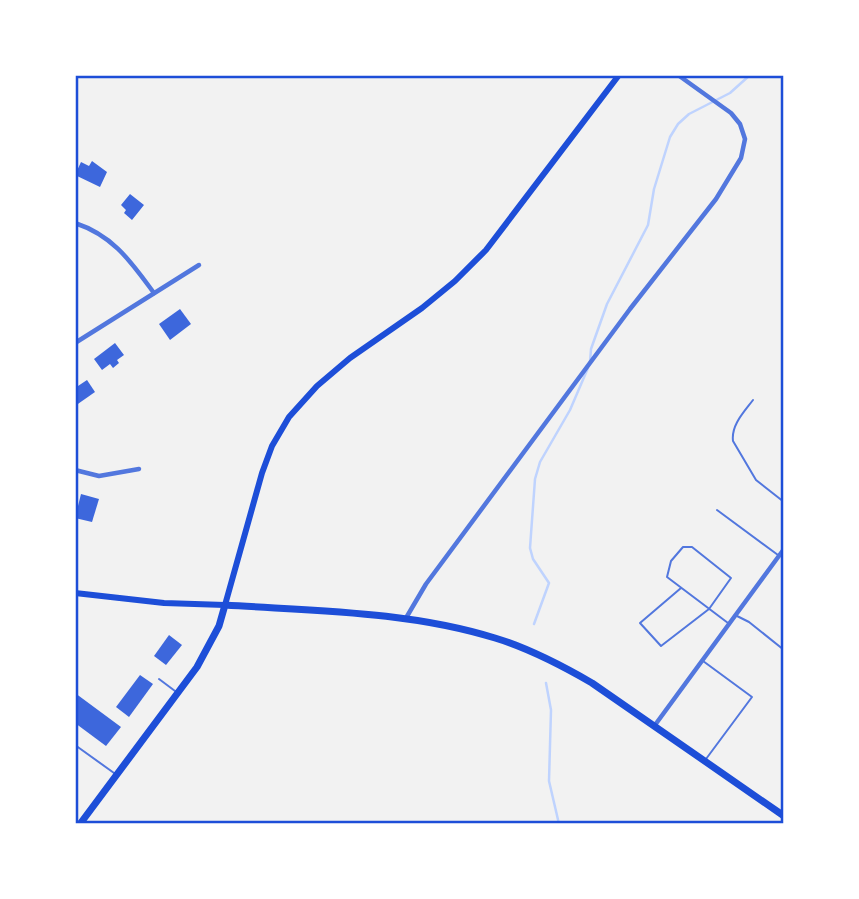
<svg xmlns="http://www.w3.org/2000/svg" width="859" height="899" font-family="Commissioner,sans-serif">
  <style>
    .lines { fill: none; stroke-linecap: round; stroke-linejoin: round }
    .stream { stroke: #bfd3fe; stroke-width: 2.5 }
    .building { fill: #3d67dc }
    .service { stroke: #5277de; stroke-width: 2 }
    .minor { stroke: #5277de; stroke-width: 4.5 }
    .secondary { stroke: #1d4ed8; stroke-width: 6 }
    .primary { stroke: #1d4ed8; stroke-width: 7 }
    .neatline { fill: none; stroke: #1d4ed8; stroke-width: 2.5 }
  </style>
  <rect width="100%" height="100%" fill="#f2f2f2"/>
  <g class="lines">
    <!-- stream -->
    <g class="stream">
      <path d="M 590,362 L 591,349 L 607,304 L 648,225 L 654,189 L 670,137 L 678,124 L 689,114 L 730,93 L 750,75"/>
      <path d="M 534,624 L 549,583 L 533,559 L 530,548 L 535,479 L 540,462 L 570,410 L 588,368"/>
      <path d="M 546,683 L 551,710 L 549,781 L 559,824"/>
    </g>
  </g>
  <!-- building -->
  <g class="building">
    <path d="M 92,161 L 107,172 L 100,187 L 75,175 L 81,162 L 89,166 Z"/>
    <path d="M 130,194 L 144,205 L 132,220 L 124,213 L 126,210 L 121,205 Z"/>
    <path d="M 180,309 L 191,324 L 170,340 L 159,324 Z"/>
    <path d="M 115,343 L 124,355 L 117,360 L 119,363 L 113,368 L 110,364 L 102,370 L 94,359 Z"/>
    <path d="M 87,380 L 95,392 L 75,406 L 75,388 Z"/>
    <path d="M 81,494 L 99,499 L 92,522 L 75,518 Z"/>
    <path d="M 169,635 L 182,645 L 166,665 L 154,656 Z"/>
    <path d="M 140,675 L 153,684 L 129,717 L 116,707 Z"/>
    <path d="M 75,693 L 121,727 L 106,746 L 75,723 Z"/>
  </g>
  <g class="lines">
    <!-- service -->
    <g class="service">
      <path d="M 753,400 C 744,412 731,425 733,441 L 756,480 L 784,502"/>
      <path d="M 717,510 L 778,555"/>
      <path d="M 681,588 L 640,623 L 661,646 L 709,609 L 731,578 L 692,547 L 683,547 L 671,561 L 667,577 L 728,623"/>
      <path d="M 737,616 L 749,622 L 784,650"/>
      <path d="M 703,661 L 752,697 L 706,759"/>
      <path d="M 159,679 L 175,691"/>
      <path d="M 75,745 L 114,773"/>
    </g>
    <!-- minor -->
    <g class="minor">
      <path d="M 75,223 C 114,236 131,262 154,293"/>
      <path d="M 75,343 L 199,265"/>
      <path d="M 75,470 L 99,476 L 139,469"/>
      <path d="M 406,618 L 426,584 L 630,309 L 716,199 L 741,158 L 745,139 L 740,124 L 731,113 L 678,75"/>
      <path d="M 655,725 L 784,549"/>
    </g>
    <!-- secondary -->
    <path class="secondary" d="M 75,593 L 164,603 L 225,605 L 262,473 L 272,446 L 289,417 L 317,386 L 350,358 L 422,308 L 455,281 L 486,250 L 619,75"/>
    <!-- primary -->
    <path class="primary" d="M 80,824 L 197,667 L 219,626 L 225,605 C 315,611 408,611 495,638 C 528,648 561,665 592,683 L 784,816"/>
  </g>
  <!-- border -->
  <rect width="859" height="899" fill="none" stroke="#ffffff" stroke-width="154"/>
  <rect x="77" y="77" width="705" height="745" class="neatline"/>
</svg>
